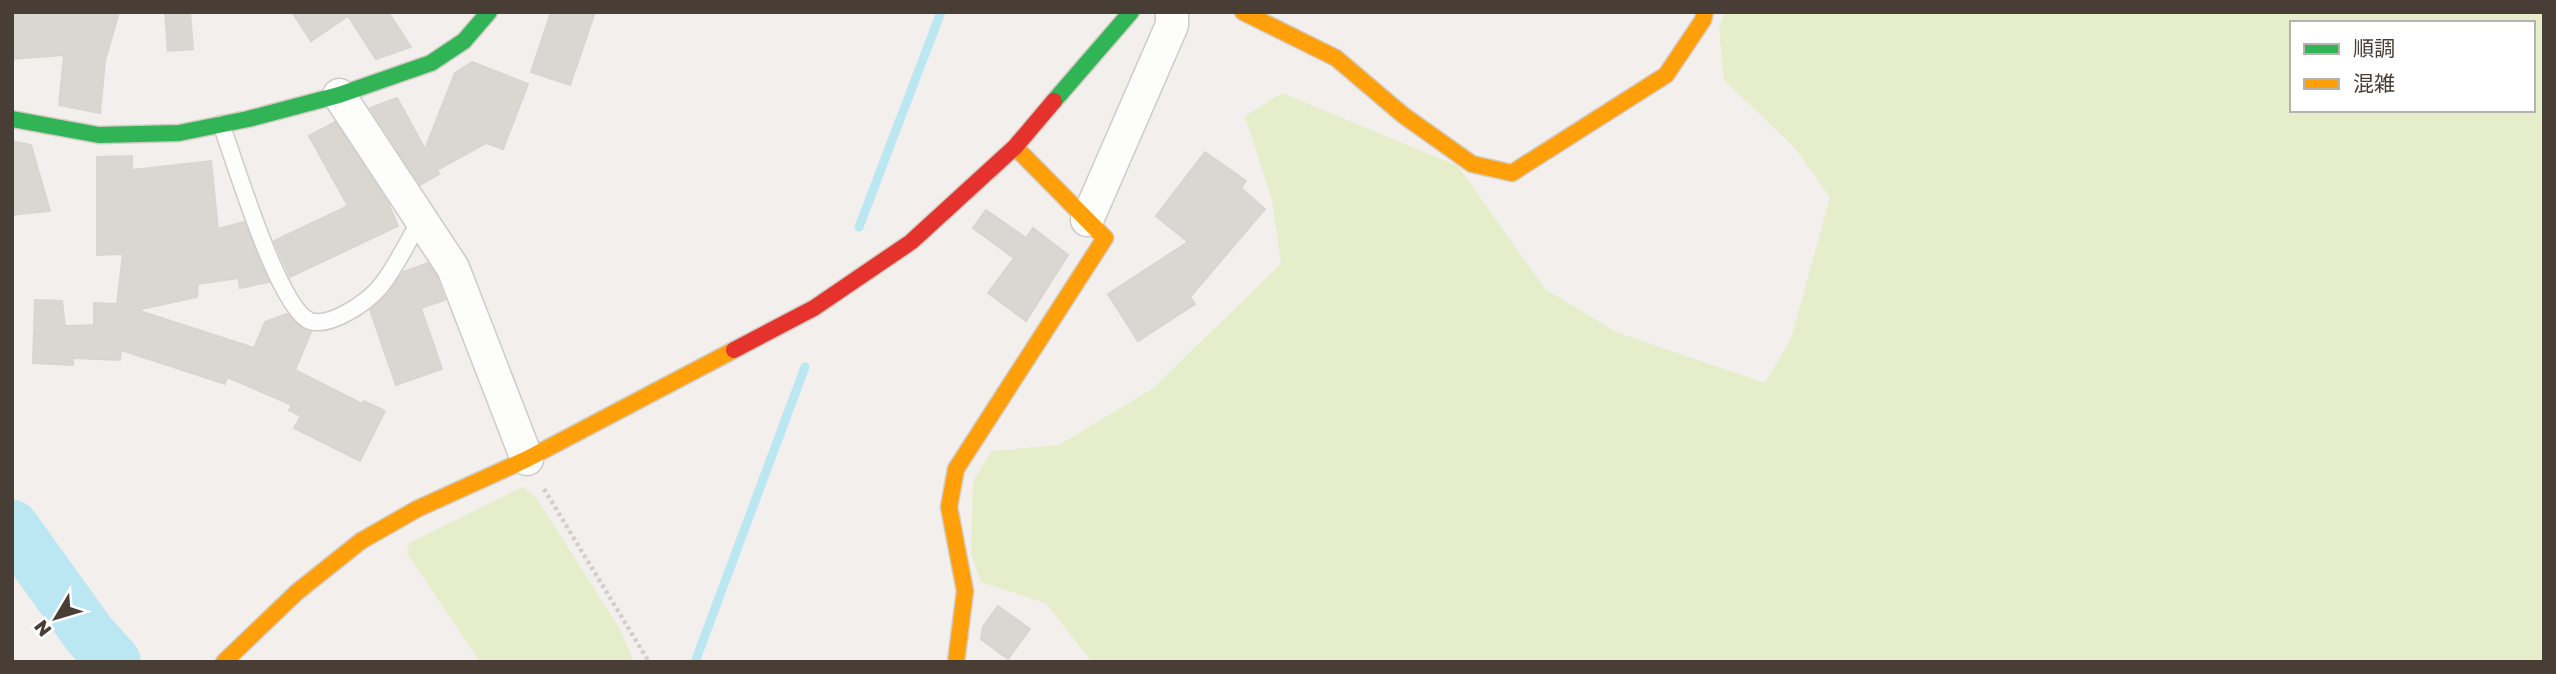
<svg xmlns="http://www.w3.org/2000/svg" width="2556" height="674" font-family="'Golos Text','Noto Sans JP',sans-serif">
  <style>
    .green { fill: #e6edcb; fill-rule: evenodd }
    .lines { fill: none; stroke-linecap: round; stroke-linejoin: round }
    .stream { stroke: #bae7f2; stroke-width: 9 }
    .river { stroke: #bae7f2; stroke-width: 54 }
    .building { fill: #dad6d2; stroke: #dbd5d1; stroke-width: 2 }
    .lane-casing { stroke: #cfcbc7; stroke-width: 19 }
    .street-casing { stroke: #cfcbc7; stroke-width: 35 }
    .fast-casing { stroke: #d3ccc3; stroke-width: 19 }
    .slow-casing { stroke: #d3ccc3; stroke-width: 19 }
    .jam-casing { stroke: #d3ccc3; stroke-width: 19 }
    .path { stroke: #d2ceca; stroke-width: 4.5; stroke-dasharray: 3.5 3.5; stroke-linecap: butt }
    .lane { stroke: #fdfdfc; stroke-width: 16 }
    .street { stroke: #fdfdfc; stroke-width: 32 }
    .fast { stroke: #30b455; stroke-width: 16 }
    .slow { stroke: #ff9f0a; stroke-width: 16 }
    .jam { stroke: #e5322d; stroke-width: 16 }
  </style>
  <rect width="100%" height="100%" fill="#f2efec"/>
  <!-- green -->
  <g class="green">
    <path d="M 1724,12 L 2544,12 L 2544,662 L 1092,662 L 1046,603 L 981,582 L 971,554 L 973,481 L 992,451 L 1059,445 L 1152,389 L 1281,264 L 1272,200 L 1245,116 L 1282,93 L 1458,166 L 1545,289 L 1616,332 L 1765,383 L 1791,339 L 1830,197 L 1794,147 L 1724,80 L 1719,29 ZM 2292,23 L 2533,23 L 2533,110 L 2292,110 Z"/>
    <path d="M 523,487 L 537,499 L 620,629 L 634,662 L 480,662 L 407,553 L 409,543 Z"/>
  </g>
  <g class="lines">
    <!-- stream -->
    <g class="stream">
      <path d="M 859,227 L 941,12"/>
      <path d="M 695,662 L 805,367"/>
    </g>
    <!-- river -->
    <path class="river" d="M 12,527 L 89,634 L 114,662"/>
  </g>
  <!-- building -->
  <g class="building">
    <path d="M 12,12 L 119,12 L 105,61 L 100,113 L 59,105 L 64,55 L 12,59 Z"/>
    <path d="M 165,12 L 190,12 L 193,49 L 168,51 Z"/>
    <path d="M 292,12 L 388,12 L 411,47 L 376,59 L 348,16 L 311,41 Z"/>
    <path d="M 551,12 L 595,12 L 570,85 L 531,72 Z"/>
    <path d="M 472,62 L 528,84 L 503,149 L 486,143 L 437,170 L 439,174 L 420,185 L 370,108 L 397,98 L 425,149 L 455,73 Z"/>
    <path d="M 335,122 L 388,203 L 398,226 L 290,277 L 274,241 L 348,206 L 309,136 Z"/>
    <path d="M 12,141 L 31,145 L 50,211 L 12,215 Z"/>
    <path d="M 1205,152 L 1246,181 L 1241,188 L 1265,209 L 1190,297 L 1195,304 L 1138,341 L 1108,294 L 1188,242 L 1156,216 Z"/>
    <path d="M 132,156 L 132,170 L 211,161 L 218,229 L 244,222 L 269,282 L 240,288 L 238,278 L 198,284 L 197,297 L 137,310 L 254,348 L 265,322 L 287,314 L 303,329 L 311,332 L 295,370 L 362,404 L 364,401 L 385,411 L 360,461 L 294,428 L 301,416 L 289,410 L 292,405 L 227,377 L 225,384 L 121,350 L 120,360 L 73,358 L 73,365 L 33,363 L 35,300 L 62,301 L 65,326 L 94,325 L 94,303 L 117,304 L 123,254 L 97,255 L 97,157 Z"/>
    <path d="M 986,210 L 1026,238 L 1033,228 L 1068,255 L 1026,321 L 988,293 L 1014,258 L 973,228 Z"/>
    <path d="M 428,263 L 436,275 L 445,300 L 421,308 L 442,369 L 396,385 L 370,310 L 387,295 L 403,272 Z"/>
    <path d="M 998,606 L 1030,629 L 1008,659 L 981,639 L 983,627 Z"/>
  </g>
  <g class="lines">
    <!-- lane casing -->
    <g class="lane-casing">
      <path id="lane" d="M 221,124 C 235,161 278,308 310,321 C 330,328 367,302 379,288 C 394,271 409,239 421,219"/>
    </g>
    <!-- street casing -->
    <g class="street-casing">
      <g id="street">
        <path d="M 339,95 L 453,268 L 527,459"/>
        <path d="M 1087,220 L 1172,25 L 1172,12"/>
      </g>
    </g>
    <!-- fast casing -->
    <g class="fast-casing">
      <g id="fast">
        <path d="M 1054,101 L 1131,12"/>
        <path d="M 12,119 L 99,135 L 179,133 L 248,119 L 339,95 L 431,63 L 464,41 L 489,12"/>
      </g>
    </g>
    <!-- slow casing -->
    <g class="slow-casing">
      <g id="slow">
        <path d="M 1243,12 L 1336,58 L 1403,115 L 1472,164 L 1512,173 L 1666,75 L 1703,20 L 1705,12"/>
        <path d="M 224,662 L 297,592 L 361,541 L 417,509 L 527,459 L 734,350"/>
        <path d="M 956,662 L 965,591 L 949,507 L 956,469 L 1105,238 L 1015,147"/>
      </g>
    </g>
    <!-- jam casing -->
    <g class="jam-casing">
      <path id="jam" d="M 734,350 L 814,308 L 911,242 L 1015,147 L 1054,101"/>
    </g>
    <!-- path -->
    <path class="path" d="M 544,489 L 649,662"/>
    <!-- lane -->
    <use href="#lane" class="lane"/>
    <!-- street -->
    <use href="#street" class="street"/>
    <!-- fast -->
    <use href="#fast" class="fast"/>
    <!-- slow -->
    <use href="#slow" class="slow"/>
    <!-- jam -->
    <use href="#jam" class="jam"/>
  </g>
  <!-- border -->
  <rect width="2556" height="674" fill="none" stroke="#493e36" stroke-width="28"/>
  <!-- legend -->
  <rect x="2290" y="21" width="245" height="91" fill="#ffffff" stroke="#b6b2af" stroke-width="2"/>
  <rect x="2304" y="44" width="35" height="10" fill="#30b455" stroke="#b6b2af" stroke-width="2"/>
  <text x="2353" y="56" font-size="21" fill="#493e36">順調</text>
  <rect x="2304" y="79" width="35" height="10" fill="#ff9f0a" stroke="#b6b2af" stroke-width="2"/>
  <text x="2353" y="91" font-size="21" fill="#493e36">混雑</text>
  <!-- north arrow -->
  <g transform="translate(56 618) rotate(232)" stroke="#ffffff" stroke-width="5" paint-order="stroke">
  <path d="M0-5L12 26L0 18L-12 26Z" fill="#493e36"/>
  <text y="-10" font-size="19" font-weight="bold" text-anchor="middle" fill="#493e36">N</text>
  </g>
</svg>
